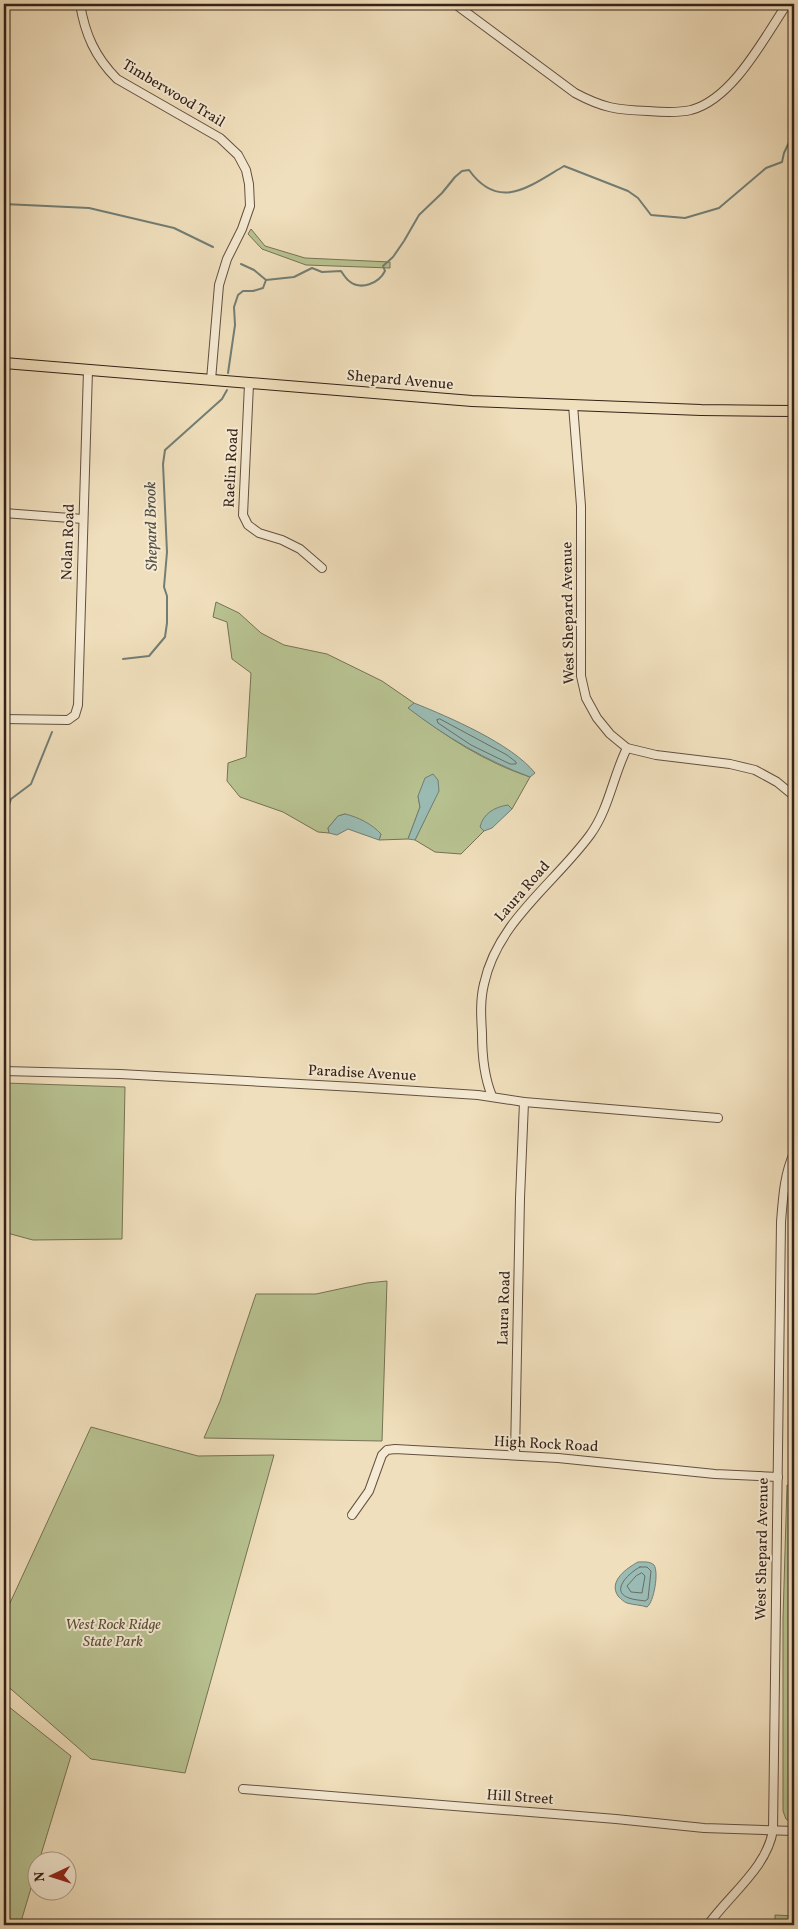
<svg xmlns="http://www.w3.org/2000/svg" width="798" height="1929" font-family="Vollkorn,serif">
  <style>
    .green { fill: #b8c291; stroke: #767254 }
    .water { fill: #9abcb4; stroke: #727e75 }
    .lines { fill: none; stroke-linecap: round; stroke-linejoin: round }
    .shore { stroke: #686e66; stroke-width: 1 }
    .stream { stroke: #727e75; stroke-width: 2 }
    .minor-casing { stroke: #645040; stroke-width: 10 }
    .major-casing { stroke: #352117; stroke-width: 12 }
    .minor { stroke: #f5ead3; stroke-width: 8 }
    .major { stroke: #f0dfbc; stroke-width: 10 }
    .labels { text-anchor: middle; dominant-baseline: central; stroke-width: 4; stroke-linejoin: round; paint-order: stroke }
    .street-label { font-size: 15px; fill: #352117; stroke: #f5ead3 }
    .park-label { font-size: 15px; font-style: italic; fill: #5c513c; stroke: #f5ead3 }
    .water-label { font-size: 16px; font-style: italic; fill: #535046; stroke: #f5ead3 }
  </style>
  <rect width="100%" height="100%" fill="#f0dfbc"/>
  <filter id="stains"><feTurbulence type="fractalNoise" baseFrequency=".004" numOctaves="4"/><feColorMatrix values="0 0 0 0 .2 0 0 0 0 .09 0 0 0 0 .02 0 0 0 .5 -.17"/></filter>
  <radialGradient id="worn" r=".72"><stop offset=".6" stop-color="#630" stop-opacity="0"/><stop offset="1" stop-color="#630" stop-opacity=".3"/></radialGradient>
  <!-- green -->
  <g class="green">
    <path d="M 251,229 L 265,246 L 305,258 L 390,262 L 390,268 L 306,265 L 262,249 L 248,234 Z"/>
    <path d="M 216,602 L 239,613 L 261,633 L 284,645 L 327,654 L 382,681 L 414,703 L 409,708 C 446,737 485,762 530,777 L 512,809 L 508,805 L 480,827 L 484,831 L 461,854 L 435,852 L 415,840 L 438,791 L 418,796 L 420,807 L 408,839 L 379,840 L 381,834 L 345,814 L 338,816 L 328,828 L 329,833 L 318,832 L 283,812 L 240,797 L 227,781 L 228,763 L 246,757 L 251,673 L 232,659 L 227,622 L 213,617 Z"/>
    <path d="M 4,1083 L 125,1087 L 122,1239 L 33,1240 L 7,1233 L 4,1310 Z"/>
    <path d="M 790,1235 L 794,1235 L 794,1284 L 789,1284 Z"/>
    <path d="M 387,1281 L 382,1441 L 204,1438 L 220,1401 L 256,1294 L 316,1294 L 367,1283 Z"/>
    <path d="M 91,1427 L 198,1456 L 274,1455 L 185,1773 L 91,1759 L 4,1683 L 4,1616 Z"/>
    <path d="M 787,1485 L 794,1486 L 794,1824 L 786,1819 L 783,1811 L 783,1619 Z"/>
    <path d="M 4,1703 L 71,1756 L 39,1861 L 38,1862 L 37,1868 L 20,1925 L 4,1925 Z"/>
    <path d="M 775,1915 L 794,1916 L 794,1925 L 775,1925 Z"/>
  </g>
  <!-- water -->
  <g class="water">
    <path d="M 414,703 C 449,717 512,744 535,773 L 530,777 C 485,760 446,737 408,708 Z"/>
    <path d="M 433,774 L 438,780 L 439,791 L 415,840 L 408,839 L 420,807 L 418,796 L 425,778 Z"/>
    <path d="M 508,805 L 512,809 L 492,828 L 484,831 L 480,827 C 483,814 494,807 508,805 Z"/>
    <path d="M 345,814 C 358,817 372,824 381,834 L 379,840 L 348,829 L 337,835 L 329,833 L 328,828 L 338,816 Z"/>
    <path d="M 638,1562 C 643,1562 650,1561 654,1565 C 659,1572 654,1602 647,1607 C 641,1605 634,1605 627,1603 C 624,1602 621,1599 618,1596 C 608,1581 627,1568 638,1562 Z"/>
  </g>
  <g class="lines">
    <!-- shore -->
    <g class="shore">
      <path d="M 440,719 L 507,755 L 516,762 L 516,764 L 510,764 L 471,745 L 438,723 L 437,720 Z"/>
      <path d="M 640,1567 L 647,1567 L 651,1571 L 648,1599 L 645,1601 C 640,1600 634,1600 629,1598 C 609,1591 630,1572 640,1567 Z"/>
      <path d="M 642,1573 L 645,1576 L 642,1593 L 631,1592 L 627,1586 L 636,1576 Z"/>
    </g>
    <!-- stream -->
    <g class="stream">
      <path d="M 4,204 L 89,208 L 174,228 L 213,247"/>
      <path d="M 241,264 L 254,270 L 266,280"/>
      <path d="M 228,373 L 235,325 L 234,307 L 238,295 L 243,291 L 253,291 L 263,288 L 266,280 L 294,277 L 312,268 L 322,272 L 341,271 C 343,274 346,279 349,281 C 361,291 379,283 385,271 L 383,266 L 393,257 L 404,241 L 419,215 L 442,193 L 455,177 L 462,171 L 469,170 C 499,212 530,186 564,166 L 628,191 L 638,198 L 651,215 L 685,218 L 719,208 L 766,168 L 782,162 L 784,153 L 791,138 L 794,137"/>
      <path d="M 123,659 L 149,656 L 165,637 L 167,623 L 167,596 L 164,587 L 167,552 L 163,464 L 165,450 L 222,399 L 227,390"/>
      <path d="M 4,813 L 8,808 L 11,799 L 31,784 L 52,732"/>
    </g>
    <!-- minor casing -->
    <g class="minor-casing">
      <g id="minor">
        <path d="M 80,4 C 85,34 95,57 117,79 L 220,138 L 238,155 L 246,170 L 249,184 L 250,206 L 242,229 L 227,259 L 219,285 L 211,380"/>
        <path d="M 455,4 L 575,93 C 603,108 617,110 648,111 C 661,112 678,113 691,110 C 733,99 764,38 787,4"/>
        <path d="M 249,384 L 243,515 L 248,525 L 259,533 L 282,540 L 300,549 L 322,568"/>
        <path d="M 573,405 L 581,506 L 581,676 L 586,698 L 597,718 L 610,734 L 627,748 L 656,755 L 730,764 L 755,770 L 777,782 L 794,796"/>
        <path d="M 4,513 L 83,519"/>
        <path d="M 4,719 L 68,720 L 75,715 L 78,705 L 88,370"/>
        <path d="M 4,1071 L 120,1074 L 355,1087 L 478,1095 L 524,1102 L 718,1118"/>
        <path d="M 492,1096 C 484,1077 482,1054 482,1033 C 481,1017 480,1000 484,984 C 497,922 554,884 590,835 C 609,809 613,776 627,748"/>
        <path d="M 515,1455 L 520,1198 L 524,1102"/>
        <path d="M 352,1515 L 369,1491 L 382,1455 L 387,1450 L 395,1449 L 558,1458 L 715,1474 L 778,1477"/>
        <path d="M 243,1789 L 616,1819 L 704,1828 L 794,1831"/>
        <path d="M 708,1925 C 729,1895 767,1868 773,1830 L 781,1222 C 783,1198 784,1175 794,1153"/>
      </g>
    </g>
    <!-- major casing -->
    <g class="major-casing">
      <path id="major" d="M 4,363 L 472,401 L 701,410 L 794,411"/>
    </g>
    <!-- minor -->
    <use href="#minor" class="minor"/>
    <!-- major -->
    <use href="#major" class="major"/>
  </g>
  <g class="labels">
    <!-- street labels -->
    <g class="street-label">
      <text transform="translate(173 94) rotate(31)">Timberwood Trail</text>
      <text transform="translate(400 381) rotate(5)">Shepard Avenue</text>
      <text transform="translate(232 468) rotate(-87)">Raelin Road</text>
      <text transform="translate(69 542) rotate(-88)">Nolan Road</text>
      <text transform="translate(569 613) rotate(-91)">West Shepard Avenue</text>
      <text transform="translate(523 892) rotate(-49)">Laura Road</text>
      <text transform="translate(362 1074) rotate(3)">Paradise Avenue</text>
      <text transform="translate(505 1308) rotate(-88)">Laura Road</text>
      <text transform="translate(546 1445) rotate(3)">High Rock Road</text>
      <text transform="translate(763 1549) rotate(-89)">West Shepard Avenue</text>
      <text transform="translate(520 1798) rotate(4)">Hill Street</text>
    </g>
    <!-- park labels -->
    <g class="park-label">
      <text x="113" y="1625">West Rock Ridge<tspan x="113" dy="17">State Park</tspan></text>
    </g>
    <!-- water labels -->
    <g class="water-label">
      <text transform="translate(152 526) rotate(-91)">Shepard Brook</text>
    </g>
  </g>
  <!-- margin -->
  <rect width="798" height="1929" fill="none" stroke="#f0dfbc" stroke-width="20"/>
  <rect x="5" y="5" width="788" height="1919" fill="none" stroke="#352117" stroke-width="2.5"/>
  <rect x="10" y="10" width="778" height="1909" fill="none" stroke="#352117"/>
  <!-- north arrow -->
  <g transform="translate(52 1876) rotate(266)"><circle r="24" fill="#f5ead3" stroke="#a89a88"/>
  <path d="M0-4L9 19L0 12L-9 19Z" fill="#8f2418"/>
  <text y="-8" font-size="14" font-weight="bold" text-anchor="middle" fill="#352117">N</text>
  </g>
  <rect width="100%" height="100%" filter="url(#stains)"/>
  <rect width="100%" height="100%" fill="url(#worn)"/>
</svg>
